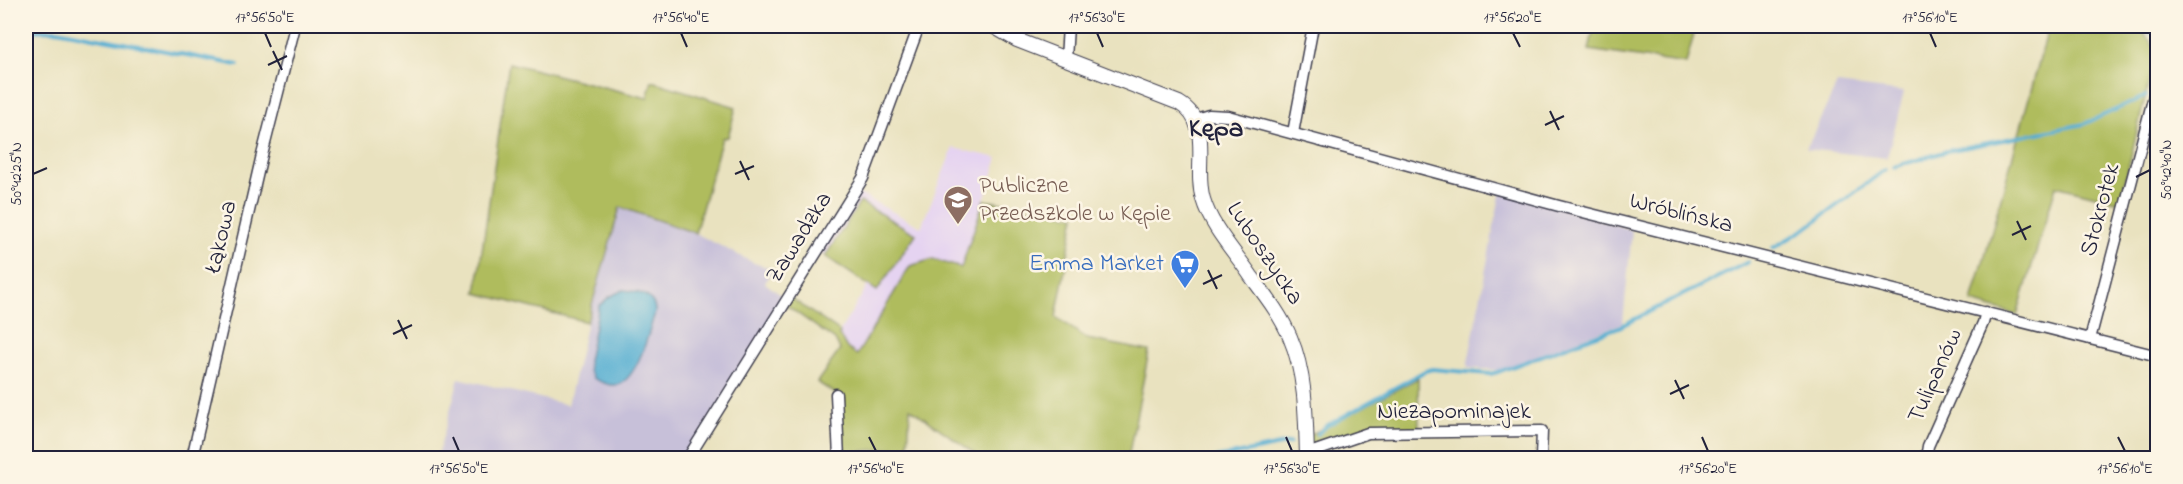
<svg xmlns="http://www.w3.org/2000/svg" width="2183" height="484" font-family="'Indie Flower',sans-serif">
  <style>
    .built { fill: #e5d3f1 }
    .industrial { fill: #c7c0d9 }
    .green { fill: #afbc5d; stroke: #686f4c; stroke-width: 1.5 }
    .water { fill: #55aed2; stroke: #3c6886; stroke-width: 1.5 }
    .lines { fill: none; stroke-linecap: round; stroke-linejoin: round }
    .stream { stroke: #55aed2; stroke-width: 4 }
    .minor-casing { stroke: #403f4f; stroke-width: 13 }
    .tertiary-casing { stroke: #403f4f; stroke-width: 16 }
    .minor { stroke: #fff; stroke-width: 10 }
    .tertiary { stroke: #fff; stroke-width: 14 }
    .ticks { fill: none; stroke: #22223b; stroke-width: 2 }
    .labels { text-anchor: middle; dominant-baseline: central; stroke-width: 5; stroke-linejoin: round; paint-order: stroke }
    .education-label { font-size: 24px; fill: #785e54; stroke: #fcf5e5; text-anchor: start }
    .street-label { font-size: 24px; fill: #22223b; stroke: #fcf5e5 }
    .shop-label { font-size: 24px; fill: #366cbe; stroke: #fcf5e5; text-anchor: end }
    .quarter-label { font-size: 27px; font-weight: bold; fill: #22223b; stroke: #fcf5e5 }
    .neatline { fill: none; stroke: #22223b; stroke-width: 2 }
    .ticks-label { font-size: 15px; text-anchor: middle; fill: #22223b }
  </style>
  <rect width="100%" height="100%" fill="#fcf5e5"/>
  <filter id="ink" filterUnits="userSpaceOnUse"><feTurbulence type="fractalNoise" baseFrequency=".0167" numOctaves="2"/><feDisplacementMap in="SourceGraphic" scale="12" xChannelSelector="R" yChannelSelector="G"/><feConvolveMatrix kernelMatrix="1 2 1 2 8 2 1 2 1" color-interpolation-filters="sRGB"/></filter>
  <filter id="wash" filterUnits="userSpaceOnUse"><feTurbulence type="fractalNoise" baseFrequency=".008" numOctaves="4" result="noise"/><feDisplacementMap in="SourceGraphic" scale="24" xChannelSelector="R" yChannelSelector="G"/><feGaussianBlur stdDeviation="1.35" result="paint"/><feColorMatrix in="noise" values="0 0 0 0 0 0 0 0 0 0 0 0 0 0 0 0 0 1.4 0 .05"/><feComposite in="paint" operator="in"/></filter>
  <g filter="url(#wash)">
    <rect width="100%" height="100%" fill="#e9e2bf"/>
    <!-- built -->
    <path class="built" d="M 953,148 L 998,158 L 961,268 L 933,259 L 910,266 L 857,355 L 847,348 L 838,334 L 868,285 L 817,251 L 854,191 L 921,227 Z"/>
    <!-- industrial -->
    <g class="industrial">
      <path d="M 1837,84 L 1904,92 L 1887,158 L 1806,149 Z"/>
      <path d="M 1501,190 L 1632,230 L 1623,323 L 1499,370 L 1467,368 Z"/>
      <path d="M 620,207 L 695,233 L 754,263 L 773,269 L 765,283 L 786,299 L 688,458 L 437,458 L 459,378 L 568,405 L 587,322 Z"/>
    </g>
    <!-- green -->
    <g class="green">
      <path d="M 1594,26 L 1696,26 L 1686,64 L 1589,50 Z"/>
      <path d="M 2049,26 L 2136,26 L 2157,48 L 2120,202 L 2056,186 L 2017,315 L 1972,302 Z"/>
      <path d="M 509,63 L 647,98 L 652,81 L 736,107 L 728,137 L 722,138 L 695,233 L 620,207 L 587,322 L 476,293 Z"/>
      <path d="M 984,200 L 1075,216 L 1056,317 L 1087,339 L 1149,351 L 1128,458 L 981,458 L 910,408 L 908,447 L 839,453 L 839,458 L 800,458 L 839,453 L 836,394 L 817,382 L 840,350 L 835,340 L 783,303 L 788,296 L 840,332 L 839,335 L 847,348 L 857,355 L 910,266 L 933,259 L 961,268 Z"/>
      <path d="M 860,202 L 916,234 L 877,291 L 825,256 Z"/>
      <path d="M 1418,378 L 1419,431 L 1368,433 L 1307,454 L 1306,437 Z"/>
    </g>
    <!-- water -->
    <path class="water" d="M 623,290 C 636,291 654,294 655,310 C 656,313 654,316 653,319 C 648,336 636,383 615,385 C 608,386 599,381 593,378 L 589,371 L 588,361 L 599,306 L 609,297 Z"/>
    <g class="lines">
      <!-- stream -->
      <g class="stream">
        <path d="M 2141,26 L 2151,33"/>
        <path d="M 26,31 L 57,30 L 238,65"/>
        <path d="M 1894,167 L 1947,151 L 2084,124 L 2146,96"/>
        <path d="M 1773,248 L 1805,229 L 1885,170"/>
        <path d="M 1317,434 L 1328,425 L 1425,371 L 1432,369 L 1490,374 L 1498,372 L 1619,327 L 1748,262"/>
        <path d="M 1216,458 L 1290,443"/>
      </g>
    </g>
  </g>
  <g filter="url(#ink)">
    <g class="lines">
      <!-- minor casing -->
      <g class="minor-casing">
        <g id="minor">
          <path d="M 1066,59 L 1068,26"/>
          <path d="M 1196,119 L 1209,115 L 1228,116 L 1559,206 L 2158,356"/>
          <path d="M 1293,133 L 1313,26"/>
          <path d="M 2090,339 L 2155,92"/>
          <path d="M 836,394 L 839,458"/>
          <path d="M 1307,454 L 1368,433 L 1542,431 L 1541,458"/>
          <path d="M 192,458 L 261,159 L 295,26"/>
          <path d="M 688,458 L 863,178 L 919,26"/>
          <path d="M 1926,458 L 1928,446 L 1983,323 L 1986,312"/>
        </g>
      </g>
      <!-- tertiary casing -->
      <g class="tertiary-casing">
        <path id="tertiary" d="M 993,26 L 1017,40 L 1179,103 C 1214,124 1193,166 1203,199 C 1211,227 1235,252 1251,276 C 1265,295 1281,315 1290,337 C 1306,374 1306,419 1307,458"/>
      </g>
      <!-- minor -->
      <use href="#minor" class="minor"/>
      <!-- tertiary -->
      <use href="#tertiary" class="tertiary"/>
    </g>
  </g>
  <!-- ticks -->
  <path class="ticks" d="M 265,33 L 271,47M 681,33 L 687,47M 1097,33 L 1103,47M 1513,33 L 1520,47M 1930,33 L 1936,47M 273,51 L 282,70M 268,65 L 287,56M 1550,111 L 1559,130M 1545,125 L 1564,116M 740,161 L 749,180M 33,174 L 47,168M 735,174 L 754,166M 2136,177 L 2150,170M 2017,221 L 2026,240M 2012,235 L 2031,226M 1208,270 L 1217,289M 1203,284 L 1222,275M 398,320 L 407,339M 393,334 L 412,325M 1675,380 L 1684,399M 1670,394 L 1689,385M 453,437 L 459,451M 869,437 L 876,451M 1286,437 L 1292,451M 1702,437 L 1708,451M 2118,437 L 2125,451"/>
  <!-- icons -->
  <defs>
    <g id="school-pin" transform="scale(1.5)"><path d="M0 17L-7.5 6A9.5 9.5 0 1 1 7.5 6Z" fill="#8d6e63" stroke="#fcf5e5"/><path d="M0-5L7-2L0 1L-7-2ZM-4 1L0 2.5L4 1V4Q0 6-4 4Z" fill="#fff"/></g>
    <g id="supermarket-pin" transform="scale(1.5)"><path d="M0 17L-7.5 6A9.5 9.5 0 1 1 7.5 6Z" fill="#3f7fe0" stroke="#fcf5e5"/><path d="M-6-5.5h2.5l.6 2H6L4.5 2H-2.5L-4.4-4H-6ZM-1.5 3.2a1.3 1.3 0 1 0 .1 0ZM3 3.2a1.3 1.3 0 1 0 .1 0Z" fill="#fff"/></g>
  </defs>
  <g fill-rule="evenodd">
    <use href="#school-pin" x="958" y="200"/>
    <use href="#supermarket-pin" x="1185" y="264"/>
  </g>
  <g class="labels">
    <!-- education labels -->
    <g class="education-label">
      <text x="979" y="186">Publiczne<tspan x="979" dy="28">Przedszkole w Kępie</tspan></text>
    </g>
    <!-- street labels -->
    <g class="street-label">
      <text transform="translate(2101 210) rotate(-75)">Stokrotek</text>
      <text transform="translate(1681 214) rotate(14)">Wróblińska</text>
      <text transform="translate(222 237) rotate(-77)">Łąkowa</text>
      <text transform="translate(800 238) rotate(-58)">Zawadzka</text>
      <text transform="translate(1264 254) rotate(56)">Luboszycka</text>
      <text transform="translate(1936 376) rotate(-66)">Tulipanów</text>
      <text x="1454" y="412">Niezapominajek</text>
    </g>
    <!-- shop labels -->
    <g class="shop-label">
      <text x="1164" y="264">Emma Market</text>
    </g>
    <!-- quarter labels -->
    <g class="quarter-label">
      <text x="1216" y="129">Kępa</text>
    </g>
  </g>
  <!-- margin -->
  <rect width="2183" height="484" fill="none" stroke="#fcf5e5" stroke-width="66"/>
  <rect x="33" y="33" width="2117" height="418" class="neatline"/>
  <g class="ticks-label">
    <text x="265" y="22">17°56'50"E</text>
    <text x="681" y="22">17°56'40"E</text>
    <text x="1097" y="22">17°56'30"E</text>
    <text x="1513" y="22">17°56'20"E</text>
    <text x="1930" y="22">17°56'10"E</text>
    <text transform="translate(2166 170) rotate(-90)" y="5">50°42'40"N</text>
    <text transform="translate(16 174) rotate(-90)" y="5">50°42'25"N</text>
    <text x="459" y="473">17°56'50"E</text>
    <text x="876" y="473">17°56'40"E</text>
    <text x="1292" y="473">17°56'30"E</text>
    <text x="1708" y="473">17°56'20"E</text>
    <text x="2125" y="473">17°56'10"E</text>
  </g>
</svg>
